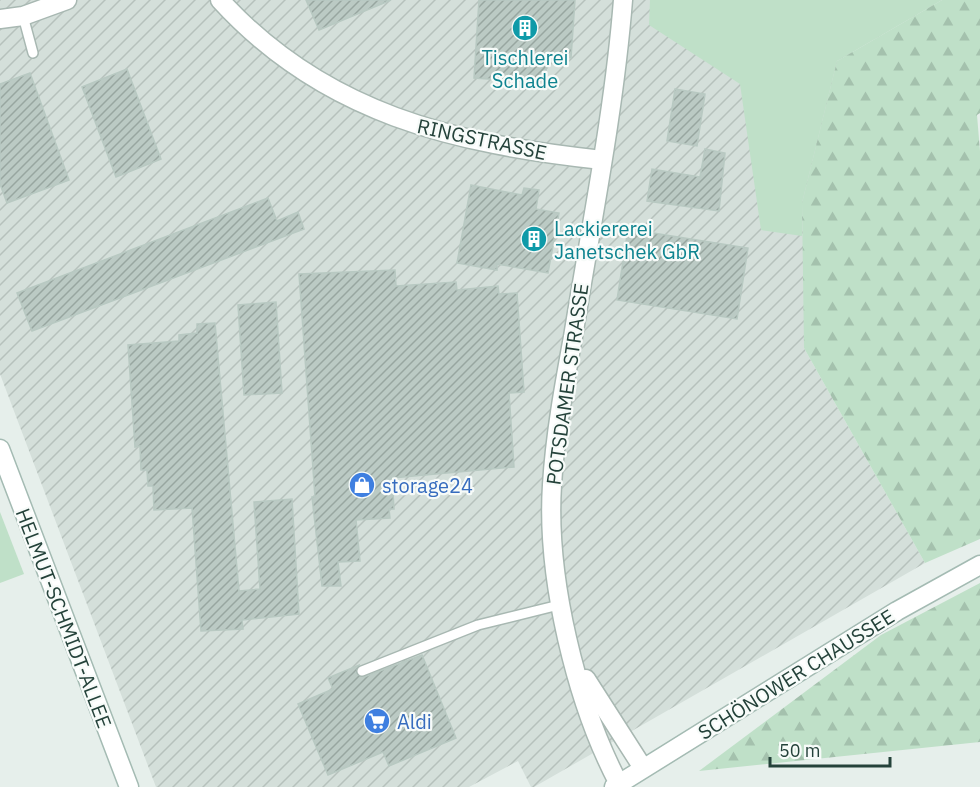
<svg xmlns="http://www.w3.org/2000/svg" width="980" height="787" font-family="'IBM Plex Sans',sans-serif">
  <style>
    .industrial { fill: url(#industrial-furrows) }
    .grass { fill: #bfe0c8 }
    .forest { fill: url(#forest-firs) }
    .building { fill: url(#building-hatch); stroke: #b8c9c2; stroke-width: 1.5 }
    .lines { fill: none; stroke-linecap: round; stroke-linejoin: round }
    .lane-casing { stroke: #a8b8b2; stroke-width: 12 }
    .street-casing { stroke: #a8b8b2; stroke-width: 21 }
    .secondary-casing { stroke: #a4bbb3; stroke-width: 21 }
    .lane { stroke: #fff; stroke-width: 9 }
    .street { stroke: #fff; stroke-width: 18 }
    .secondary { stroke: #fff; stroke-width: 18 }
    .labels { text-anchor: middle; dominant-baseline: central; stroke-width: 4.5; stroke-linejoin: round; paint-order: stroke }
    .culture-label { font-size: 20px; fill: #0d838f; stroke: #f7fbf9 }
    .street-label { font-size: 20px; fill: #24423a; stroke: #f7fbf9 }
    .shop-label { font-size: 20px; fill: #366cbe; stroke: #f7fbf9; text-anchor: start }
  </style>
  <defs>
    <pattern id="industrial-furrows" width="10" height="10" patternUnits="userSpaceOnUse" patternTransform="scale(1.5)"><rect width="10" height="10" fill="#d4dfda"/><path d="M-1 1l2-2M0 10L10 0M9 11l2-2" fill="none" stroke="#b6c1bc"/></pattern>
    <pattern id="forest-firs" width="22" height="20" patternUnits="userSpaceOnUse" patternTransform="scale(1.5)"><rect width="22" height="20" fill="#bfe0c8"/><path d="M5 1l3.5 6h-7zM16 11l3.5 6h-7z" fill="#a4c1ad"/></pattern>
    <pattern id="building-hatch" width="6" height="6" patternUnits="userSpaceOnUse" patternTransform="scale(1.5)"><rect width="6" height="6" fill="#bbcac4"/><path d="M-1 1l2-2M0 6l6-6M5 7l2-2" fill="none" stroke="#98a6a0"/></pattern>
  </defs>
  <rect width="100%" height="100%" fill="#e6efeb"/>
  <!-- industrial -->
  <path class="industrial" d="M 0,0 L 942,0 L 837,61 L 804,348 L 925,563 L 534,787 L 531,787 L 518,761 L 469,787 L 156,787 L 0,374 Z"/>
  <!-- grass -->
  <g class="grass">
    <path d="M 650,0 L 942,0 L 837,61 L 802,203 L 802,236 L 761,230 L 740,84 L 649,25 Z"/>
    <path d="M 0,512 L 24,574 L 0,583 Z"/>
  </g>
  <!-- forest -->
  <g class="forest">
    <path d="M 942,0 L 980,0 L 980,113 L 977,115 L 980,151 L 980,539 L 925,563 L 804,348 L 802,203 L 837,61 Z"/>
    <path d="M 980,583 L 980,742 L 699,771 L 881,635 Z"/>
  </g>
  <!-- building -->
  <g class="building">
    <path d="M 306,0 L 391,0 L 319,30 Z"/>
    <path d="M 479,0 L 575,0 L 571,58 L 547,56 L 545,83 L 474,78 Z"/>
    <path d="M 127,69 L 161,159 L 116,177 L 82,87 Z"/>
    <path d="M 30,73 L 69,180 L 7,203 L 0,184 L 0,84 Z"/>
    <path d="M 675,89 L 705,94 L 697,146 L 667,141 Z"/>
    <path d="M 705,149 L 725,153 L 719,211 L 647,201 L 652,169 L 700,177 Z"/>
    <path d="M 471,185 L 522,195 L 524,188 L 539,190 L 536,209 L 559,213 L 548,273 L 497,264 L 497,270 L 457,263 Z"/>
    <path d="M 268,198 L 277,221 L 298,212 L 304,229 L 32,331 L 17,293 Z"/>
    <path d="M 628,229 L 748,248 L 737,319 L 617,300 Z"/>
    <path d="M 395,270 L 396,286 L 456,282 L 457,290 L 498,286 L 499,294 L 517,293 L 524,392 L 509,393 L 514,467 L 392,478 L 394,509 L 389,509 L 390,518 L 356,520 L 360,561 L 338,562 L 341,586 L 322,586 L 312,497 L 315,497 L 299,274 Z"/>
    <path d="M 276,302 L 282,393 L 244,395 L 238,305 Z"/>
    <path d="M 215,323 L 239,591 L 260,589 L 254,502 L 292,499 L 299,614 L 242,620 L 243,629 L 201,631 L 192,508 L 154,510 L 153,486 L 148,486 L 147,470 L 141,470 L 140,446 L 135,447 L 128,345 L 179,341 L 179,335 L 197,333 L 197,324 Z"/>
    <path d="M 422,655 L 456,738 L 389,766 L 383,752 L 328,775 L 298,704 L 333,689 L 328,678 L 359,665 L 356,673 L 364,677 Z"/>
  </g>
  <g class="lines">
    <!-- lane casing -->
    <g class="lane-casing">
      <g id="lane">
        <path d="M 23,16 L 33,53"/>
        <path d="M 362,671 L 478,625 L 559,605"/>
      </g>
    </g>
    <!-- street casing -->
    <g class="street-casing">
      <g id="street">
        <path d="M 220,0 C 324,114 455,144 602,160"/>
        <path d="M 0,19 L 23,16 L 67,0"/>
        <path d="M 586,679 L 643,768"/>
        <path d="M 619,784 C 576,703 546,577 552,485 C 555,435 564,386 573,337 C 591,225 614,113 623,0"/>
      </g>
    </g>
    <!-- secondary casing -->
    <g class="secondary-casing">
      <g id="secondary">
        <path d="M 0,449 L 129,787"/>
        <path d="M 614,787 L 897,611 L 980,565"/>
      </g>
    </g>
    <!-- lane -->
    <use href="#lane" class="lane"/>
    <!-- street -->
    <use href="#street" class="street"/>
    <!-- secondary -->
    <use href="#secondary" class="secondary"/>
  </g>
  <!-- icons -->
  <defs>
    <g id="building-disc" transform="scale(1.35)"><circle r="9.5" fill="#0f9aa8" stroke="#f7fbf9"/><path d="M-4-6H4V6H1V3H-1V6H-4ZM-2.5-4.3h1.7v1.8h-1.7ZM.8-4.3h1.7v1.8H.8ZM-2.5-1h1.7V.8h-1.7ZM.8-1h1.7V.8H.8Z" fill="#fff"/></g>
    <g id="shop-disc" transform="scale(1.35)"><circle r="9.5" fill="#3f7fe0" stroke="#f7fbf9"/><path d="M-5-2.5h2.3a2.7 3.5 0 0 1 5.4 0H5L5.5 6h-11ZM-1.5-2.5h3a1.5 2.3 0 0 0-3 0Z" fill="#fff"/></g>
    <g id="supermarket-disc" transform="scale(1.35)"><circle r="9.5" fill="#3f7fe0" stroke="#f7fbf9"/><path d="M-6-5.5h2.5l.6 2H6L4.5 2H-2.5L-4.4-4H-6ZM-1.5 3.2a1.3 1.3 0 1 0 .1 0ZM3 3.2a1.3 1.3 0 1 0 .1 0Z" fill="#fff"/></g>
  </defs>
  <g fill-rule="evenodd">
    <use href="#building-disc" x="525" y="28"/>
    <use href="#building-disc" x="534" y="239"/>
    <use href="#shop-disc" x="362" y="485"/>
    <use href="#supermarket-disc" x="377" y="721"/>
  </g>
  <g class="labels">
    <!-- culture labels -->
    <g class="culture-label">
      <text x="525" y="57">Tischlerei<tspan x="525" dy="23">Schade</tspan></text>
      <text x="554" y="228" text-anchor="start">Lackiererei<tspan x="554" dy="23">Janetschek GbR</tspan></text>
    </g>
    <!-- street labels -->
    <g class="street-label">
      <text transform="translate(482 139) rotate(12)">RINGSTRASSE</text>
      <text transform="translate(567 384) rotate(-82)">POTSDAMER STRASSE</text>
      <text transform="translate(64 618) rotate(69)">HELMUT-SCHMIDT-ALLEE</text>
      <text transform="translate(796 674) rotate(-32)">SCHÖNOWER CHAUSSEE</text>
    </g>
    <!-- shop labels -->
    <g class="shop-label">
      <text x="382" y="485">storage24</text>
      <text x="397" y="721">Aldi</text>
    </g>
  </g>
  <!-- scale -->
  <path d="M770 757v9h120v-9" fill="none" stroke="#24423a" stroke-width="3"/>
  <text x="779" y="757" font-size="18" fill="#24423a" stroke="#f7fbf9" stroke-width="4.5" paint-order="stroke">50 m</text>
</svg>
